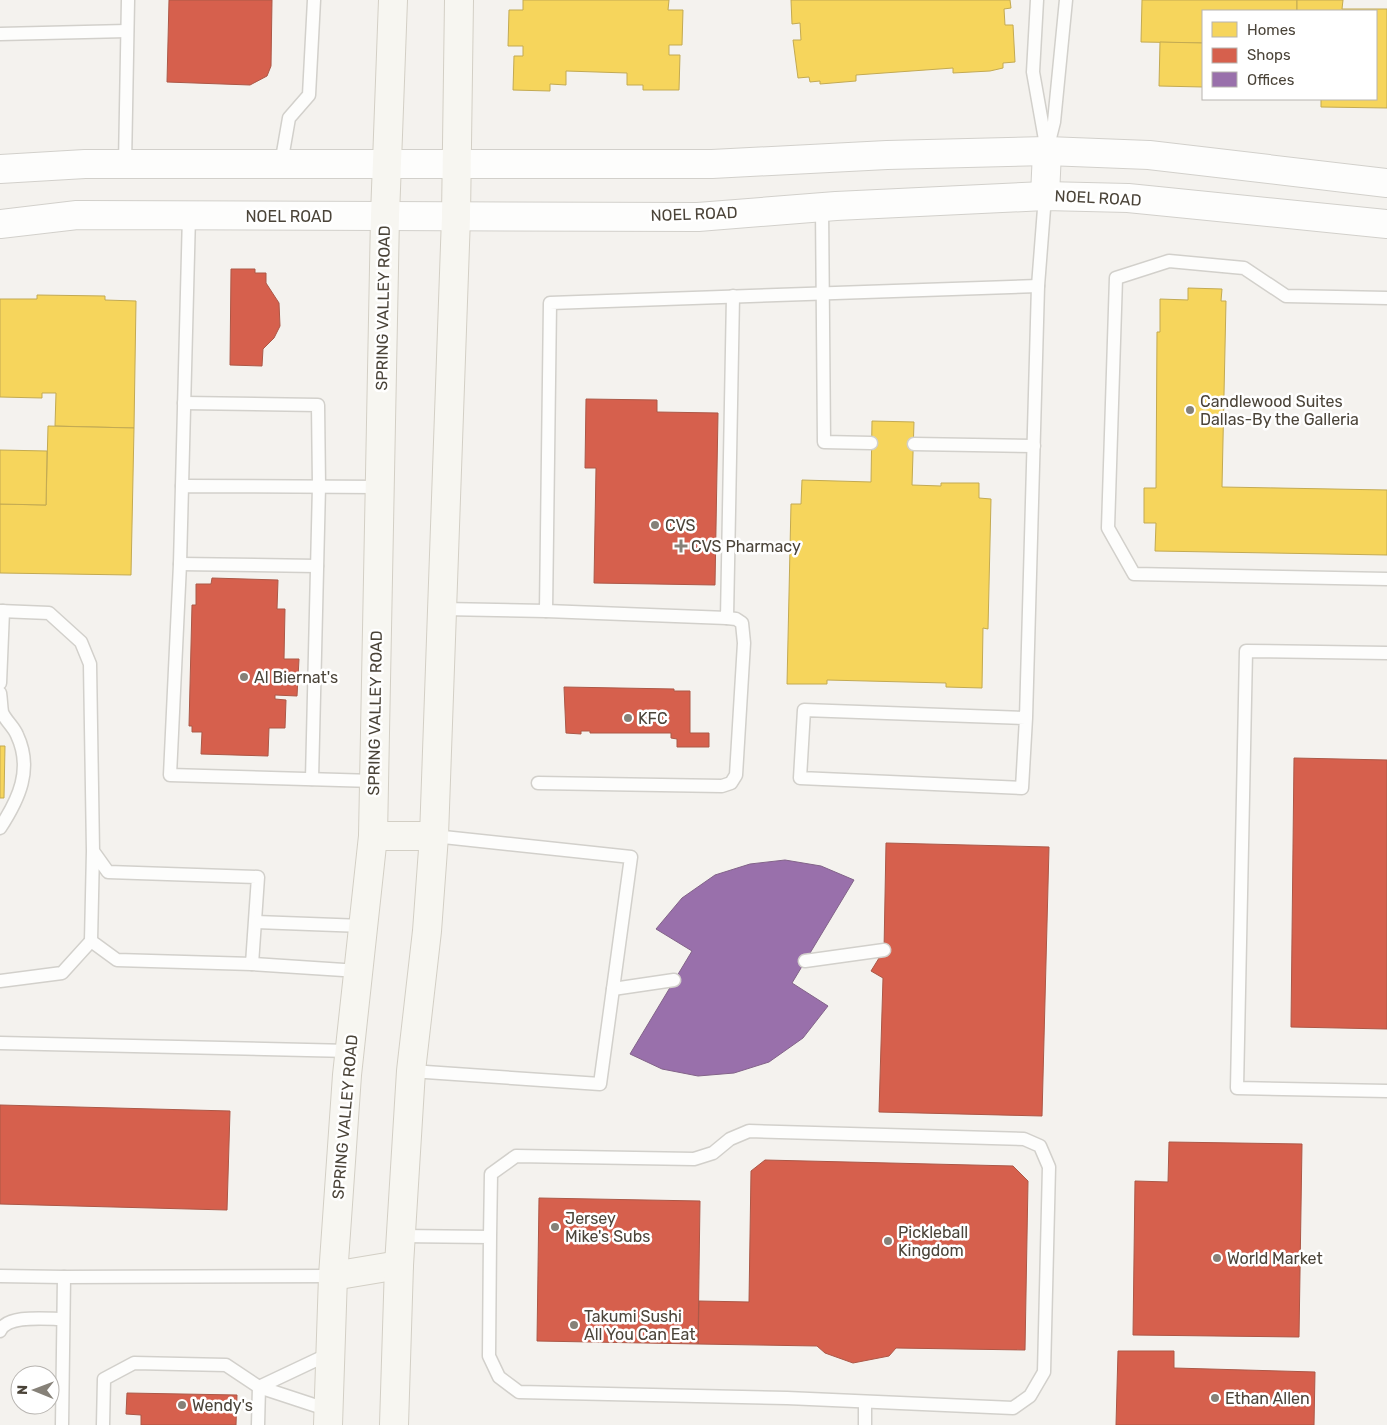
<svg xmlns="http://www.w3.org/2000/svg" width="1387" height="1425" font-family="Rubik,sans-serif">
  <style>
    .homes { fill: #f6d55c; stroke: #c3aa52 }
    .shops { fill: #d6604d; stroke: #ac5847 }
    .offices { fill: #9970ab; stroke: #826389 }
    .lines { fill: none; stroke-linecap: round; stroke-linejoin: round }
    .service-casing { stroke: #d2d0cb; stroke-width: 15 }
    .tertiary-casing { stroke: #d2d0cb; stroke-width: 30 }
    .secondary-casing { stroke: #d3cfc5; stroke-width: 30 }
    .service { stroke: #fdfdfc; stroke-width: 12 }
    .tertiary { stroke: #fdfdfc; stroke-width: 28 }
    .secondary { stroke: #f7f6f1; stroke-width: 28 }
    .poi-dot { fill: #868178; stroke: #fff; stroke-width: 2 }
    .labels { text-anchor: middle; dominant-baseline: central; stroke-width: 5; stroke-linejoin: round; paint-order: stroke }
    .street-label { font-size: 16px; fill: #4b4439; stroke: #fff }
    .poi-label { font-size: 16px; fill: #4b4439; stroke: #fff; text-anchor: start }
  </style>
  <rect width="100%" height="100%" fill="#f4f2ee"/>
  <!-- homes -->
  <g class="homes">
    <path d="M 523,0 L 669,0 L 668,10 L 683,10 L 682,45 L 669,45 L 669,55 L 680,55 L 679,90 L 643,90 L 643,85 L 627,85 L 627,73 L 566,71 L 566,85 L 550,84 L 550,91 L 513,90 L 514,56 L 523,56 L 523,46 L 508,46 L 509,10 L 523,10 Z"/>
    <path d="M 791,0 L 1010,0 L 1011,8 L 1004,9 L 1005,25 L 1013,25 L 1015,62 L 1003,63 L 1003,68 L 990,71 L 953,73 L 953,68 L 856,75 L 856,81 L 820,84 L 820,81 L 810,82 L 809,77 L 798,78 L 793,40 L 801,40 L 800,23 L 792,24 Z"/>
    <path d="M 1142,0 L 1297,0 L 1297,11 L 1203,11 L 1203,43 L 1141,42 Z"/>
    <path d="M 1297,0 L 1343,0 L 1342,9 L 1387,9 L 1387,108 L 1321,107 L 1321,99 L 1376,99 L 1376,11 L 1297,11 Z"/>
    <path d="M 1160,42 L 1203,43 L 1203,87 L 1159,86 Z"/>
    <path d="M 1188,288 L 1222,289 L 1221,301 L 1226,301 L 1222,487 L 1387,490 L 1387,555 L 1155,551 L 1156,523 L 1144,523 L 1144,488 L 1156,488 L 1157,332 L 1160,332 L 1160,299 L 1188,300 Z"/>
    <path d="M 37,295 L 105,296 L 105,300 L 136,301 L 134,428 L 55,426 L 56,393 L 42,393 L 42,398 L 0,397 L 0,299 L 37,299 Z"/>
    <path d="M 872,421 L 914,422 L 912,485 L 941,486 L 941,483 L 979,483 L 979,498 L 991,499 L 988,629 L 983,628 L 982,688 L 946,687 L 946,683 L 827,680 L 827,684 L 787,684 L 791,504 L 801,504 L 802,480 L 871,482 Z"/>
    <path d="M 48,426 L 134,428 L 131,575 L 0,573 L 0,504 L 46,505 Z"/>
    <path d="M 0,450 L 47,451 L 46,505 L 0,504 Z"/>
    <path d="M 0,746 L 5,746 L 4,798 L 0,798 Z"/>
  </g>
  <!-- shops -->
  <g class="shops">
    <path d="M 169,0 L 272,0 L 271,66 L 267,76 L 250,85 L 167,82 Z"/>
    <path d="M 231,269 L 255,269 L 255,273 L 266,273 L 266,283 L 279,303 L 280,326 L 274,338 L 263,349 L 262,366 L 230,365 Z"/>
    <path d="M 586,399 L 657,400 L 657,412 L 718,413 L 715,585 L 594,583 L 596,468 L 585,468 Z"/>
    <path d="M 212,578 L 278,580 L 277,609 L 285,609 L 284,659 L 299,659 L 297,696 L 275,695 L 275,699 L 286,700 L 285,728 L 269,728 L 268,756 L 201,754 L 202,732 L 192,732 L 192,726 L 189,726 L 192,605 L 196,605 L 196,584 L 211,584 Z"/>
    <path d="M 564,687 L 674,689 L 674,691 L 690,691 L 690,733 L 709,733 L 709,747 L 677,747 L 677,739 L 671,738 L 671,733 L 590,733 L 590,731 L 581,731 L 581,734 L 566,733 Z"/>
    <path d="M 1294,758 L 1387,760 L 1387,1029 L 1291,1027 Z"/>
    <path d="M 886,843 L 1049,847 L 1042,1116 L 879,1112 L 883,978 L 871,971 L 884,950 Z"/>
    <path d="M 0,1105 L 230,1111 L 227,1210 L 0,1204 Z"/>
    <path d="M 1169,1142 L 1302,1144 L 1299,1337 L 1133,1335 L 1135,1181 L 1168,1182 Z"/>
    <path d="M 765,1160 L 1013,1166 L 1028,1181 L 1025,1350 L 896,1348 L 889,1356 L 853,1363 L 825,1353 L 817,1346 L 698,1344 L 699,1301 L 749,1302 L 751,1171 Z"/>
    <path d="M 539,1198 L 700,1201 L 698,1344 L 537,1341 Z"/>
    <path d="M 1118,1351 L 1174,1351 L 1174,1368 L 1315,1372 L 1314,1425 L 1116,1425 Z"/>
    <path d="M 127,1393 L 237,1395 L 236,1425 L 141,1425 L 141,1415 L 126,1414 Z"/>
  </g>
  <!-- offices -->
  <path class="offices" d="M 785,860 L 821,866 L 854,880 L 792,983 L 828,1006 L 803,1038 L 769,1062 L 734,1073 L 698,1076 L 662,1069 L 630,1054 L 692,951 L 656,929 L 682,898 L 715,875 L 750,864 Z"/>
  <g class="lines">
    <!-- service casing -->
    <g class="service-casing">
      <g id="service">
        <path d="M 1037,0 L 1033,72 L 1047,151"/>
        <path d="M 0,34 L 127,31"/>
        <path d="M 1048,146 L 1054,122 L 1066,0"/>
        <path d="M 125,164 L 128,0"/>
        <path d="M 281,164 L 289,118 L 309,95 L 314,0"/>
        <path d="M 822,207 L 824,442 L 871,443"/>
        <path d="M 1387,298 L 1286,296 L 1244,268 L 1169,261 L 1116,278 L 1108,528 L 1134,574 L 1387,579"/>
        <path d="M 184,403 L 318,405 L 319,486 L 312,779"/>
        <path d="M 914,444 L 1034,446"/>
        <path d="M 182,486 L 189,215"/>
        <path d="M 180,564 L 317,566"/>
        <path d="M 443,609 L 546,611 L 550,303 L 1038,286"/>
        <path d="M 0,611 L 49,613 L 81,642 L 90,664 L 93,851 L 108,872 L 258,877 L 252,964 L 117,960 L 91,941 L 93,851"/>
        <path d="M 546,611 L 727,618 L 733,296"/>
        <path d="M 1387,653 L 1246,651 L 1237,1088 L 1387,1091"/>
        <path d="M 0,683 L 3,611"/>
        <path d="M 0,693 C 1,699 1,706 2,712 C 5,720 14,727 17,735 C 33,769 19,799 0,828"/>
        <path d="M 1026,718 L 1022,788 L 800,778 L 804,710 L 1026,718 L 1038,286 L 1045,196"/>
        <path d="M 374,781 L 170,775 L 180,564 L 182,486 L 380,487"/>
        <path d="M 538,783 L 722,786 L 731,783 L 736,775 L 744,643 L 742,623 L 736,619 L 727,618"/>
        <path d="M 256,922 L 363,926"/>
        <path d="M 805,961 L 884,950"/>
        <path d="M 252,964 L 359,971"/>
        <path d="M 0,981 L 62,973 L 91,941"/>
        <path d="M 613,989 L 674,980"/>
        <path d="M 0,1043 L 350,1051"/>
        <path d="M 411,1071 L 600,1084 L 631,857 L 434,836"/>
        <path d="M 400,1236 L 490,1237 L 489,1356 L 499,1377 L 519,1392 L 787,1398 L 1013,1408 L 1030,1396 L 1044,1372 L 1049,1167 L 1040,1146 L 1024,1139 L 749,1131 L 730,1139 L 713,1153 L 694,1159 L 516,1156 L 491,1174 L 490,1237"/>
        <path d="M 0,1276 L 64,1277"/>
        <path d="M 0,1331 C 7,1314 47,1319 63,1319"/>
        <path d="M 259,1387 L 331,1353"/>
        <path d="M 62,1425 L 64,1277 L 333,1276"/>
        <path d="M 103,1425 L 104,1379 L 134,1363 L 226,1365 L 259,1387 L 329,1410"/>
        <path d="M 258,1425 L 259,1387"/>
        <path d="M 865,1425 L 865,1402"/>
      </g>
    </g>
    <!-- tertiary casing -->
    <g class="tertiary-casing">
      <g id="tertiary">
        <path d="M 0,169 L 85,164 L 712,164 L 887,155 L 1047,151 L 1149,155 L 1387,183"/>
        <path d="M 1045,196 L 1047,151"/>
        <path d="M 0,224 L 77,215 L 698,217 L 836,206 L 1045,196 L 1128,198 L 1387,224"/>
      </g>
    </g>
    <!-- secondary casing -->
    <g class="secondary-casing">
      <g id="secondary">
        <path d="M 373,836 L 434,836"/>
        <path d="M 333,1276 L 399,1265"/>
        <path d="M 328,1425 L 333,1276 L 347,1075 L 373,836 L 385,216 L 393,0"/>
        <path d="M 394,1425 L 399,1265 L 411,1071 L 427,931 L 434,836 L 456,217 L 459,0"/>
      </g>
    </g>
    <!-- service -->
    <use href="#service" class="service"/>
    <!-- tertiary -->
    <use href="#tertiary" class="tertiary"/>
    <!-- secondary -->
    <use href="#secondary" class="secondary"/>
  </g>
  <!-- markers -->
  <g class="poi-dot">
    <circle cx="1190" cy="410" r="5"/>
    <circle cx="655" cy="525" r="5"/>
    <path d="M678.5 538.5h5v5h5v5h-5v5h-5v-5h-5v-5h5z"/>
    <circle cx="244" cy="677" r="5"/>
    <circle cx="628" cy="718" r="5"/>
    <circle cx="555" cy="1227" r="5"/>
    <circle cx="888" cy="1241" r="5"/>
    <circle cx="1217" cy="1258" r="5"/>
    <circle cx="574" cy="1325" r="5"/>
    <circle cx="1215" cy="1398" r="5"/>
    <circle cx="182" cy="1405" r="5"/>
  </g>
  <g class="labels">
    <!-- street labels -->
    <g class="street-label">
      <text transform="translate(1098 198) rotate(3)">NOEL ROAD</text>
      <text transform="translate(694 214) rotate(-2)">NOEL ROAD</text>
      <text x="289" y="216">NOEL ROAD</text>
      <text transform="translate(383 308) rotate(-89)">SPRING VALLEY ROAD</text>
      <text transform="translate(375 713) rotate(-89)">SPRING VALLEY ROAD</text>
      <text transform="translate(345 1117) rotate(-85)">SPRING VALLEY ROAD</text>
    </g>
    <!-- poi labels -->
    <g class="poi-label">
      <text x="1200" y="401">Candlewood Suites<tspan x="1200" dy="18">Dallas-By the Galleria</tspan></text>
      <text x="665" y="525">CVS</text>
      <text x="691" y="546">CVS Pharmacy</text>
      <text x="254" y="677">Al Biernat's</text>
      <text x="638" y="718">KFC</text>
      <text x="565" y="1218">Jersey<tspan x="565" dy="18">Mike's Subs</tspan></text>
      <text x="898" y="1232">Pickleball<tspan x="898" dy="18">Kingdom</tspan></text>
      <text x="1227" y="1258">World Market</text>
      <text x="584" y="1316">Takumi Sushi<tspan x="584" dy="18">All You Can Eat</tspan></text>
      <text x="1225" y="1398">Ethan Allen</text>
      <text x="192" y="1405">Wendy's</text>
    </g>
  </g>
  <!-- legend -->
  <rect x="1202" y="10" width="175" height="90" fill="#ffffff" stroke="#b7b4b0"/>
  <rect x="1212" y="22" width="25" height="15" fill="#f6d55c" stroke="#b7b4b0"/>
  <text x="1247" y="35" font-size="15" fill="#4b4439">Homes</text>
  <rect x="1212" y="48" width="25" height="15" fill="#d6604d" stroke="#b7b4b0"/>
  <text x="1247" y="60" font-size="15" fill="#4b4439">Shops</text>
  <rect x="1212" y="72" width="25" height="15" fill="#9970ab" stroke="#b7b4b0"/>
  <text x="1247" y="85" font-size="15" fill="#4b4439">Offices</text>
  <!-- north arrow -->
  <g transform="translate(35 1390) rotate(271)"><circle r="24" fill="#ffffff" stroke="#b7b4b0"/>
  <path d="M0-4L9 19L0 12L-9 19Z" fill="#868178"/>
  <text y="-8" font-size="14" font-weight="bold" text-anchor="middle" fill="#4b4439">N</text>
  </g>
</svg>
